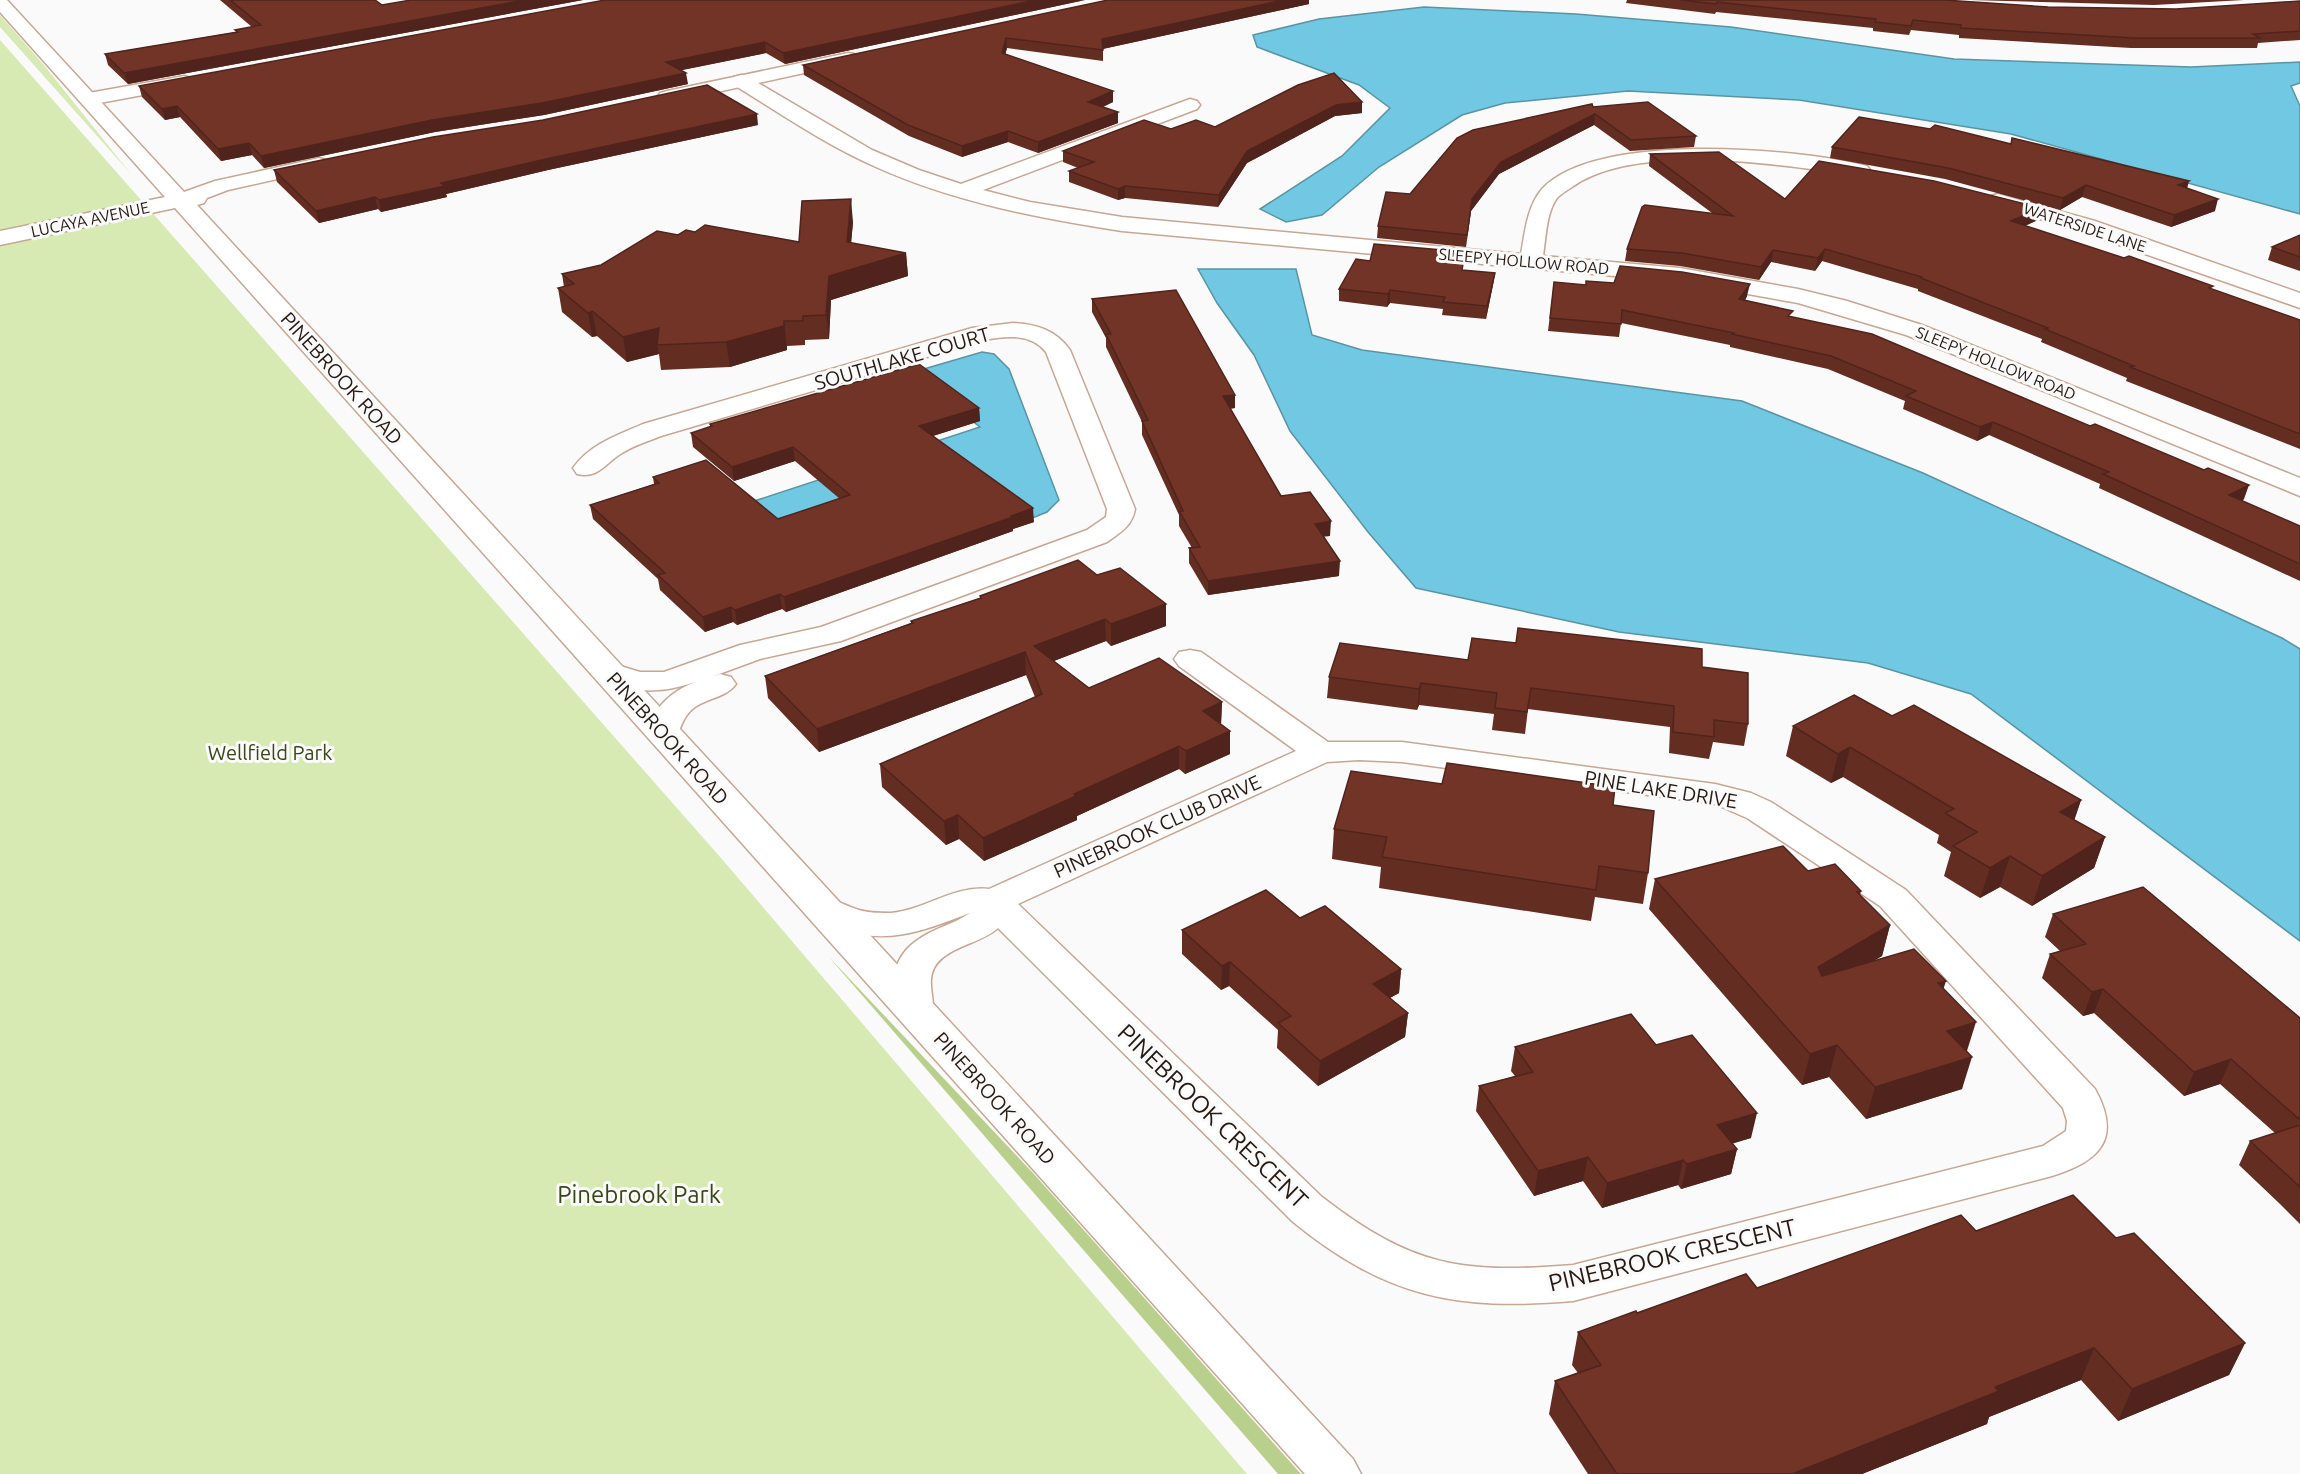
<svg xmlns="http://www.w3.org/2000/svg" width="2300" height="1474" font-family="Ubuntu,sans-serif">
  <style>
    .green { fill: #d7eab3 }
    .forest { fill: #b9d08d }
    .water { fill: #71c8e2; stroke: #5a94a4; stroke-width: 1.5 }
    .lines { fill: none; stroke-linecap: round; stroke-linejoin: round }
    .street-casing { stroke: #c8a692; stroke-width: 3 }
    .secondary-casing { stroke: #c8a692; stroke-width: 3 }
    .street { fill: #fff; fill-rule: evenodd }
    .secondary { fill: #fff; fill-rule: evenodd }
    .wall { fill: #632d22 }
    .shaded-wall { fill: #50241c }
    .building { fill: #733428; stroke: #50241c; stroke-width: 1.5 }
    .labels { text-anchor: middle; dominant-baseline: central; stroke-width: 6; stroke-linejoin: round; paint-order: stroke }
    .far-street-label { font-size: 16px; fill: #261912; stroke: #fafafa }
    .street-label { font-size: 20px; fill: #261912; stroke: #fafafa }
    .park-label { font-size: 20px; fill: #394717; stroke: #fafafa }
    .near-street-label { font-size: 24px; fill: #261912; stroke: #fafafa }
    .near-park-label { font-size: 24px; fill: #394717; stroke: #fafafa }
  </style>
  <rect width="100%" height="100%" fill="#fafafa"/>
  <!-- green -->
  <g class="green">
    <path d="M 0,15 L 43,64 L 131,174 L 0,27 Z"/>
    <path d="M 0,40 L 721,858 L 1247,1474 L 0,1474 Z"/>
  </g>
  <!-- forest -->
  <path class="forest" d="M 828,956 L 1033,1173 L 1301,1474 L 1278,1474 Z"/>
  <!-- water -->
  <g class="water">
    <path d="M 1424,7 L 1576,14 L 1731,27 L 1954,59 L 2191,67 L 2300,62 L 2300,83 L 2291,86 L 2300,106 L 2300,214 L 2011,134 L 1799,100 L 1628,91 L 1505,103 L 1462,115 L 1379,167 L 1322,215 L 1286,222 L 1260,209 L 1342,156 L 1390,108 L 1359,85 L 1257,47 L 1253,35 L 1319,19 Z"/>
    <path d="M 1198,269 L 1296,269 L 1312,335 L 1362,350 L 1742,401 L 1923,473 L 2282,638 L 2300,649 L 2300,941 L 1971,694 L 1868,663 L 1619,632 L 1416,588 L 1368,532 L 1290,431 L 1254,355 L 1217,303 Z"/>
    <path d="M 982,352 L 994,354 L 1009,369 L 1059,500 L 1047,512 L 1025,521 L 952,467 L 746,528 L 721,512 L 980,427 L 914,377 L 924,369 Z"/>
  </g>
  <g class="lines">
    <!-- street casing -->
    <g class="street-casing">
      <g id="street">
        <path d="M 741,75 L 748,77 L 872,150 L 919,170 L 961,184 L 1190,99 L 1197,101 L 1200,105 L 1197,109 L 983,190 L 1030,202 L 1122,217 L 1521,254 C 1525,232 1527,207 1542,189 C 1595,131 1796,148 1867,166 L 1870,170 L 1867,174 L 1860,176 C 1784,165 1637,141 1572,187 C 1567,190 1561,194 1557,198 C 1546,213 1546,238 1543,256 L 1680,268 L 1798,289 L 1847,301 L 1922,325 L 2300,478 L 2300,496 L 1906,335 L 1798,303 L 1680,282 L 1122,231 C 1038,218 954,202 876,167 C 826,145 781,114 734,85 L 732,81 L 734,77 Z"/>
        <path d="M 184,76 L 191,78 L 193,82 L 191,86 L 89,105 L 82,103 L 80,99 L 82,95 L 89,93 Z"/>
        <path d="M 1998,194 L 2095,221 L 2300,293 L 2300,308 L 2079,231 L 1991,204 L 1987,200 L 1991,196 Z"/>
        <path d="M 1013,323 C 1036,324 1056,330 1070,350 L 1135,509 C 1132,526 1121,532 1107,542 L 841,641 L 760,659 L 711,677 L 720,674 L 731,677 L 736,684 C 727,697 708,698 695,707 C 683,715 682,727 675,738 L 663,741 L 651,738 L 647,731 C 655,706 671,692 695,682 C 666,692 640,694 611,683 C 602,680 597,679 591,671 L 596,664 L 607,662 L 640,672 L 664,672 L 740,645 L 821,627 L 1087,530 L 1106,517 L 1107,509 L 1046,352 C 1031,333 1006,336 984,340 L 661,436 C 649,441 634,445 622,453 C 605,463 599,479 577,474 L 573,468 C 590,444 618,435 643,424 L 972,328 Z"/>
        <path d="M 1190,650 L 1201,652 L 1328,742 L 1402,742 L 1715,784 L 1751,793 L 1771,802 L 1906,890 L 2095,1089 C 2122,1138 2101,1161 2052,1176 L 1573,1301 C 1455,1311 1385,1297 1292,1221 L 998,928 C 981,944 946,946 934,968 C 925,986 939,1002 929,1019 L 915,1023 L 901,1019 C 885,992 892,956 919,939 C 935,928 954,924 970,913 C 922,931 887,946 836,928 C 823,924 813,920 806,909 L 811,900 C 833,895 839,904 859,910 C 869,913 881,913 891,913 C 925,910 954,885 989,889 L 1296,751 L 1179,666 L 1174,659 L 1179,652 ZM 1359,760 L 1402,762 L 1715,804 L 1747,818 L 1880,906 L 2063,1108 L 2067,1121 L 2066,1131 L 2043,1146 L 1573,1265 C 1462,1274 1412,1267 1322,1197 L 1018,904 L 1327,762 Z"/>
      </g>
    </g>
    <!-- secondary casing -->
    <g class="secondary-casing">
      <g id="secondary">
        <path d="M 0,0 L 7,0 L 184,192 L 215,181 L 319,158 L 326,160 L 329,164 L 326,168 L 228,190 L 207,198 L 204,203 L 197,205 L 1353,1459 L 1361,1474 L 1305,1474 L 175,208 L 0,245 L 0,231 L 165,197 L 0,12 Z"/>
        <path d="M 848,53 L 854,54 L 857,58 L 854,62 L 667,103 L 660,101 L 658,97 L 660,93 L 667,91 Z"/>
      </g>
    </g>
    <!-- street -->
    <use href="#street" class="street"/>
    <!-- secondary -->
    <use href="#secondary" class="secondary"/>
  </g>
  <!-- wall -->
  <g class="wall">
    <path d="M 220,0 L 375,0 L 382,5 L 411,0 L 583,0 L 128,84 L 108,65 L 105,54 L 236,32 L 235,30 L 252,27 Z"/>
    <path d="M 1085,0 L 785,64 L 766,53 L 681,70 L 688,84 L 544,115 L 435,132 L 264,168 L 252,155 L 221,161 L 180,117 L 165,120 L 142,97 L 139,86 Z"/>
    <path d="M 1108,0 L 1309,0 L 1309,4 L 1103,49 L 1103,61 L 1007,48 L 1005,54 L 1113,102 L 1103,107 L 1118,112 L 1118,123 L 1038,153 L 1008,142 L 962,157 L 909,136 L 804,75 L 803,65 Z"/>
    <path d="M 1627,0 L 1944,0 L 2048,7 L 2176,9 L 2300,1 L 2300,40 L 2258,43 L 2257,48 L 2131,48 L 1959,38 L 1959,35 L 1911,30 L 1909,35 L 1873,31 L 1873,28 L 1716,12 L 1715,14 L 1626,3 Z"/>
    <path d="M 1970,0 L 2244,0 L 2154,5 Z"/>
    <path d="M 1362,102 L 1362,113 L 1335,116 L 1247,163 L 1218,207 L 1125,198 L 1118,200 L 1069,182 L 1069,171 L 1078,168 L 1063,162 L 1063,151 L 1171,129 L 1215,127 Z"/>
    <path d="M 1593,107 L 1696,136 L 1694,147 L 1630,151 L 1594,125 L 1499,174 L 1471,211 L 1466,247 L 1377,238 L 1378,226 Z"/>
    <path d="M 758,125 L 548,170 L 446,194 L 447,197 L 381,212 L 378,209 L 319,223 L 277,182 L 274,170 Z"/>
    <path d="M 1832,147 L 2187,188 L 2215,211 L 2171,227 L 2082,197 L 2060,210 L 1945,179 L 1830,158 Z"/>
    <path d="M 1650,154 L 1785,199 L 2041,208 L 2038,220 L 2025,226 L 2212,289 L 2300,320 L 2300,449 L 2126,381 L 2127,378 L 2041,342 L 2042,339 L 1918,291 L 1918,289 L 1822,261 L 1815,271 L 1771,262 L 1759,280 L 1680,266 L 1625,261 L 1627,249 L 1712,213 L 1649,166 Z"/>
    <path d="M 853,222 L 851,243 L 906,253 L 908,276 L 831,300 L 829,339 L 805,340 L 805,345 L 787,346 L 787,350 L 730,367 L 661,370 L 659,354 L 627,362 L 597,336 L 592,337 L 562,312 L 558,288 L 564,287 L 562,274 L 601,265 L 678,235 L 695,232 L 799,242 Z"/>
    <path d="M 2300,235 L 2300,271 L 2268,260 L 2272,247 Z"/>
    <path d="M 1463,270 L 1495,273 L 1493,285 L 1486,319 L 1442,315 L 1443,309 L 1390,303 L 1387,307 L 1339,301 L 1339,289 Z"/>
    <path d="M 1554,282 L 1586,285 L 1614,283 L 1747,296 L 1745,301 L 1792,317 L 2244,499 L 2242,501 L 2300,526 L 2300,581 L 2099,488 L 2100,484 L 1989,435 L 1977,441 L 1903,409 L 1905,401 L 1828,369 L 1730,347 L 1730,345 L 1621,323 L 1619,337 L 1548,331 Z"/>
    <path d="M 1092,299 L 1235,408 L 1230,409 L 1281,496 L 1330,536 L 1324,536 L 1339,576 L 1208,595 L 1189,563 L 1189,548 L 1192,548 L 1179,526 L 1179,515 L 1142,435 L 1142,422 L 1106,347 L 1106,338 L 1092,312 Z"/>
    <path d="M 979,408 L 980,421 L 933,436 L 1034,522 L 1013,529 L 1013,531 L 786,612 L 782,609 L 737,625 L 733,622 L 705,632 L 660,590 L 658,579 L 593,519 L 590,505 L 654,484 L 653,477 L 778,519 L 840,499 L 795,461 L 734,481 L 693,447 L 691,433 L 710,427 L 710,424 Z"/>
    <path d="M 1097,575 L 1166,604 L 1166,626 L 1111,646 L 1106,641 L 1054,661 L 1089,688 L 1222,702 L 1221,724 L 1230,731 L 1230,754 L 1185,774 L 1179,769 L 1077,816 L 1077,820 L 984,861 L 959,839 L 946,845 L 882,787 L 880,764 L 1035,697 L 1026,675 L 819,752 L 768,698 L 765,676 L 911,623 L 911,621 L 980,598 L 980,596 Z"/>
    <path d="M 1468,660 L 1702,667 L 1748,724 L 1744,746 L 1713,742 L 1709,759 L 1669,753 L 1670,727 L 1528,709 L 1525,734 L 1492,730 L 1494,714 L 1419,705 L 1417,710 L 1327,698 L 1329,677 Z"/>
    <path d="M 1892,716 L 2081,800 L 2074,820 L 2105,837 L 2094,868 L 2032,906 L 2000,887 L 1980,898 L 1944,876 L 1951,852 L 1937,843 L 1939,835 L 1843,777 L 1831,783 L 1786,756 L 1793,726 Z"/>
    <path d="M 1442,784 L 1613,805 L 1648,873 L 1643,904 L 1595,897 L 1591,921 L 1379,888 L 1381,867 L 1332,859 L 1334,829 Z"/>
    <path d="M 1808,871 L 1861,891 L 1860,895 L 1890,925 L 1882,956 L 1873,961 L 1943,989 L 1966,1051 L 1962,1089 L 1866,1119 L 1829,1077 L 1802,1085 L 1649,909 L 1655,879 Z"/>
    <path d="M 2053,914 L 2300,1018 L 2300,1224 L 2280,1204 L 2239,1165 L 2250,1141 L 2275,1133 L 2220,1084 L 2184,1096 L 2094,1013 L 2083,1016 L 2042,978 L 2050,954 L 2060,951 L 2045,937 Z"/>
    <path d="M 1300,918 L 1401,969 L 1399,993 L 1390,998 L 1408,1013 L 1405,1037 L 1318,1086 L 1277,1048 L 1278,1030 L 1229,986 L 1221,990 L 1182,954 L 1182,930 Z"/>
    <path d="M 1656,1045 L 1751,1138 L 1732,1143 L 1737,1149 L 1731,1174 L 1681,1189 L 1678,1185 L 1602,1208 L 1583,1181 L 1534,1196 L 1476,1111 L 1479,1086 L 1515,1076 L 1511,1071 L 1515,1047 Z"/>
    <path d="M 1976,1231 L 2116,1238 L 2245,1343 L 2229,1375 L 2118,1421 L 2081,1380 L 1989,1417 L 1987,1424 L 1862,1474 L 1588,1474 L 1549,1414 L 1555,1381 L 1578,1373 L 1572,1365 L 1578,1332 L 1637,1313 L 1757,1288 Z"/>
  </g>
  <!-- shaded-wall -->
  <g class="shaded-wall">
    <path d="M 525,0 L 583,0 L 128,84 L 124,73 Z"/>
    <path d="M 1036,0 L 1085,0 L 785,64 L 783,53 Z"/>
    <path d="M 1284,0 L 1309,0 L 1309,4 L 1102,49 L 1102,39 Z"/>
    <path d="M 1006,38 L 1007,48 L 1003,64 L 1002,53 Z"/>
    <path d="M 765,42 L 766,53 L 668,73 L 666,62 Z"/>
    <path d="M 686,73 L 688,84 L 544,115 L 435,132 L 264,168 L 261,156 L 432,120 Z"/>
    <path d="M 1113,91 L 1113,102 L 1088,113 L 1088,102 Z"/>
    <path d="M 1362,102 L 1362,113 L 1335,116 L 1247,163 L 1218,207 L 1219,195 L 1247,151 L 1336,105 Z"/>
    <path d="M 177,106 L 180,117 L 165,120 L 162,109 Z"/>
    <path d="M 1118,112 L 1118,123 L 1038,153 L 1038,142 Z"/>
    <path d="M 757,114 L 758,125 L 548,170 L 446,194 L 447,197 L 381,212 L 379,200 L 441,183 L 546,159 Z"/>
    <path d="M 1595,114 L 1594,125 L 1499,174 L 1471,211 L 1466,247 L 1472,199 L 1501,162 Z"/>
    <path d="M 1008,131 L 1008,142 L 962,157 L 962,146 Z"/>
    <path d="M 249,143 L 252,155 L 221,161 L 218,149 Z"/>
    <path d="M 2189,181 L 2186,193 L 2178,185 Z"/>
    <path d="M 2086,185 L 2082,197 L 2060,210 L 2063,198 Z"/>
    <path d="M 1125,186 L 1125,198 L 1118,200 L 1118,189 Z"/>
    <path d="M 375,197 L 378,209 L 319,223 L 316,211 Z"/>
    <path d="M 851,199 L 853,222 L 849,265 L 847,242 Z"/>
    <path d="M 2218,199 L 2215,211 L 2171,227 L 2174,215 Z"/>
    <path d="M 2041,208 L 2038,220 L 2008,233 L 2011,221 Z"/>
    <path d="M 1825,249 L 1822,261 L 1815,271 L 1818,258 Z"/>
    <path d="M 1773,250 L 1771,262 L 1759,280 L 1761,267 Z"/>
    <path d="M 906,253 L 908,276 L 831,300 L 829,339 L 826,315 L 829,276 Z"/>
    <path d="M 1495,273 L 1493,285 L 1486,319 L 1487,306 Z"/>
    <path d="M 1750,284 L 1747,296 L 1737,312 L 1739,299 Z"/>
    <path d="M 1390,290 L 1390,303 L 1387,307 L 1388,294 Z"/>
    <path d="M 592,311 L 597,336 L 592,337 L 588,313 Z"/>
    <path d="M 784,321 L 787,350 L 730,367 L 726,342 Z"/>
    <path d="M 659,328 L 657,345 L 659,354 L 627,362 L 623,337 Z"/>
    <path d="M 1235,395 L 1235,408 L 1222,409 L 1223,396 Z"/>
    <path d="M 979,408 L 980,421 L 920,440 L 919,426 Z"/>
    <path d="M 1993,422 L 1989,435 L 1977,441 L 1980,427 Z"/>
    <path d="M 793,447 L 795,461 L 734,481 L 732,467 Z"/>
    <path d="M 2249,485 L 2244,499 L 2224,509 L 2229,495 Z"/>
    <path d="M 1033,508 L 1034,522 L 1013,529 L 1013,531 L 786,612 L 784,597 Z"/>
    <path d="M 1331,521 L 1330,536 L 1314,538 L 1315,524 Z"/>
    <path d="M 1340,561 L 1339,576 L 1208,595 L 1208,581 Z"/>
    <path d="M 780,594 L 782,609 L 737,625 L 735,610 Z"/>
    <path d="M 1166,604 L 1166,626 L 1111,646 L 1111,624 Z"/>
    <path d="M 731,607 L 733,622 L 705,632 L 703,617 Z"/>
    <path d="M 1105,619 L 1106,641 L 1035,668 L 1034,646 Z"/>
    <path d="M 1025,652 L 1026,675 L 819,752 L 817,729 Z"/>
    <path d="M 1421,683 L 1419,705 L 1417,710 L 1419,689 Z"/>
    <path d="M 1222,702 L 1221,725 L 1203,711 Z"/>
    <path d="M 1230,731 L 1230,754 L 1185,774 L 1186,751 Z"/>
    <path d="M 1179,746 L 1179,769 L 1077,816 L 1077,820 L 984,861 L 983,838 L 1074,794 Z"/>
    <path d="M 1850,747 L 1843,777 L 1831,783 L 1838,754 Z"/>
    <path d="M 2081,800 L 2071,830 L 2060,812 Z"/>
    <path d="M 958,815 L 959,839 L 946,845 L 944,821 Z"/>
    <path d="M 2105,837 L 2094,868 L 2032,906 L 2042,876 Z"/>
    <path d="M 2010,856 L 2000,887 L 1980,898 L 1990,868 Z"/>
    <path d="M 1890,925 L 1882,956 L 1810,998 L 1818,967 Z"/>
    <path d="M 1230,962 L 1229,986 L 1221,990 L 1222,966 Z"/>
    <path d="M 1401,969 L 1399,993 L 1371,1008 L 1373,984 Z"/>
    <path d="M 1946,981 L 1936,1012 L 1938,983 Z"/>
    <path d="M 2103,989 L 2094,1013 L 2083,1016 L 2092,992 Z"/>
    <path d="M 1408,1013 L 1405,1037 L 1318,1086 L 1320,1061 Z"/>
    <path d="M 1976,1022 L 1966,1054 L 1947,1031 Z"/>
    <path d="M 1837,1045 L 1829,1077 L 1802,1085 L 1810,1054 Z"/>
    <path d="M 1972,1057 L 1962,1089 L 1866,1119 L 1875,1087 Z"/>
    <path d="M 2231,1059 L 2220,1084 L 2184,1096 L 2194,1072 Z"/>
    <path d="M 1757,1113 L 1751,1138 L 1712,1150 L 1717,1125 Z"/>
    <path d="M 1737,1149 L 1731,1174 L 1681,1189 L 1687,1164 Z"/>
    <path d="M 1588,1157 L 1583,1181 L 1534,1196 L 1538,1171 Z"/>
    <path d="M 1683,1160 L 1678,1185 L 1602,1208 L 1607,1183 Z"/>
    <path d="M 2245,1343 L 2229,1375 L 2118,1421 L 2132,1389 Z"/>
    <path d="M 2094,1348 L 2081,1380 L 1989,1417 L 1987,1424 L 1862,1474 L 1792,1474 L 1995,1387 Z"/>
  </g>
  <!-- building -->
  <g class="building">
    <path d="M 230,0 L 375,0 L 382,5 L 411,0 L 525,0 L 124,73 L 105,54 L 238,32 L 235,30 L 261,25 Z"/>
    <path d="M 605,0 L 1036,0 L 783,53 L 765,42 L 666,62 L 686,73 L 542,103 L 432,120 L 261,156 L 249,143 L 218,149 L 177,106 L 162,109 L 139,86 Z"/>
    <path d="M 1108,0 L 1284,0 L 1102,39 L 1103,50 L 1006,38 L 1002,53 L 1113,91 L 1088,102 L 1118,112 L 1038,142 L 1008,131 L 962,146 L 908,125 L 803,65 Z"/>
    <path d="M 1680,0 L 1944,0 L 2048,7 L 2176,9 L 2300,1 L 2300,31 L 2253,34 L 2260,38 L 2134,38 L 1961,28 L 1961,25 L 1913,20 L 1911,26 L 1875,22 L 1876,19 L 1717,2 L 1716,4 Z"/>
    <path d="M 1334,73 L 1362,102 L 1336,105 L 1247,151 L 1219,195 L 1125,186 L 1118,189 L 1069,171 L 1094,162 L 1063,151 L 1144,120 L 1171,129 L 1196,120 L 1215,127 L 1298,85 Z"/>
    <path d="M 707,85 L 757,114 L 546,159 L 441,183 L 445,186 L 379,200 L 375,197 L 316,211 L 274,170 L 433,137 L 543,120 Z"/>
    <path d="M 1648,102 L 1696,136 L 1631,140 L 1595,114 L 1501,162 L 1472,199 L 1467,235 L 1378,226 L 1386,192 L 1410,194 L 1457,138 L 1473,130 L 1592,104 L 1593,107 Z"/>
    <path d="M 1859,117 L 1930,129 L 1935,125 L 2011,144 L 2012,138 L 2189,181 L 2178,185 L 2218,199 L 2174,215 L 2086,185 L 2063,198 L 1948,168 L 1832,147 Z"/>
    <path d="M 1719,152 L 1785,199 L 1819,161 L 1934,181 L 2041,208 L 2011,221 L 2124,258 L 2129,256 L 2213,286 L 2209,288 L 2300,320 L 2300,434 L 2130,367 L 2134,366 L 2045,329 L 2048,328 L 1921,278 L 1922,277 L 1825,249 L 1818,258 L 1773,250 L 1761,267 L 1682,253 L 1627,249 L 1642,207 L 1645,205 L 1733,216 L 1650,154 Z"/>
    <path d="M 851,199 L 847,242 L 906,253 L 829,276 L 826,315 L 803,316 L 803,321 L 784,321 L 784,326 L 726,342 L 657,345 L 659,328 L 623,337 L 592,311 L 588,313 L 558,288 L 574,284 L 562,274 L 601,265 L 657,231 L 678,235 L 686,230 L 695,232 L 705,225 L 799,242 L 802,201 Z"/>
    <path d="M 2300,235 L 2300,257 L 2272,247 Z"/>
    <path d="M 1374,244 L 1465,252 L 1462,270 L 1495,273 L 1487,306 L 1443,302 L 1445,297 L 1390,290 L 1388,294 L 1339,289 L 1356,259 L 1370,261 Z"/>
    <path d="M 1620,266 L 1682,272 L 1750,284 L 1739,299 L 1793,311 L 1788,316 L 1872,334 L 2090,426 L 2095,424 L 2204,470 L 2208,468 L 2249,485 L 2229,495 L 2300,526 L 2300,564 L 2103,474 L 2109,472 L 1993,422 L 1980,427 L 1906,396 L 1916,391 L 1831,356 L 1732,334 L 1734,333 L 1622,310 L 1621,324 L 1550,318 L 1554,282 L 1586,285 L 1586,281 L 1614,283 Z"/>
    <path d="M 1176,290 L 1235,395 L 1223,396 L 1281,496 L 1310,492 L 1331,521 L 1315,524 L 1340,561 L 1208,581 L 1189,548 L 1200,547 L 1179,511 L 1183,511 L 1142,421 L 1148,420 L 1106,334 L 1111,334 L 1092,299 Z"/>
    <path d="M 919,364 L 979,408 L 919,426 L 1033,508 L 1011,516 L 1013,517 L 784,597 L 780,594 L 735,610 L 731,607 L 703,617 L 658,575 L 665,573 L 590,505 L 659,483 L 653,477 L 706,460 L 778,519 L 850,495 L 793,447 L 732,467 L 691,433 L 712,426 L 710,424 Z"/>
    <path d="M 1078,560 L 1097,575 L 1120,568 L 1166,604 L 1111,624 L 1105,619 L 1034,646 L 1089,688 L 1159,658 L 1222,702 L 1203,711 L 1230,731 L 1186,751 L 1179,746 L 1074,794 L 1076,796 L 983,838 L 958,815 L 944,821 L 880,764 L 1042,694 L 1025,652 L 817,729 L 765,676 L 913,623 L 911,621 L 981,598 L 980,596 Z"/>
    <path d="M 1518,628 L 1702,649 L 1702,667 L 1748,673 L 1748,724 L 1714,720 L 1714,737 L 1673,732 L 1674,706 L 1531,688 L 1527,712 L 1495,708 L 1497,693 L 1421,683 L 1419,689 L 1329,677 L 1340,643 L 1468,660 L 1472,638 L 1516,643 Z"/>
    <path d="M 1854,695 L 1892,716 L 1914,705 L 2081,800 L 2060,812 L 2105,837 L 2042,876 L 2010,856 L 1990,868 L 1953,846 L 1977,832 L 1945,813 L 1954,809 L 1850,747 L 1838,754 L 1793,726 Z"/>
    <path d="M 1447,763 L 1615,787 L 1613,805 L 1654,811 L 1648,873 L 1599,866 L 1596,890 L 1382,857 L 1387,837 L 1334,829 L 1351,771 L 1442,784 Z"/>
    <path d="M 1783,846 L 1808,871 L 1835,864 L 1861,891 L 1857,892 L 1890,925 L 1818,967 L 1822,976 L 1914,949 L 1946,981 L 1938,983 L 1976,1022 L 1947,1031 L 1972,1057 L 1875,1087 L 1837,1045 L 1810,1054 L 1655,879 Z"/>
    <path d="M 2143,887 L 2300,1018 L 2300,1120 L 2231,1059 L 2194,1072 L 2103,989 L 2092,992 L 2050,954 L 2086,944 L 2053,914 Z"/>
    <path d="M 1266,890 L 1300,918 L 1325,906 L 1401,969 L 1373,984 L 1408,1013 L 1320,1061 L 1278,1023 L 1291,1016 L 1230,962 L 1222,966 L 1182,930 Z"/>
    <path d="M 1631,1014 L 1656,1045 L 1692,1035 L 1757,1113 L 1717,1125 L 1737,1149 L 1687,1164 L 1683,1160 L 1607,1183 L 1588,1157 L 1538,1171 L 1479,1086 L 1533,1072 L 1515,1047 Z"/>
    <path d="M 2300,1125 L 2300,1187 L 2250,1141 Z"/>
    <path d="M 2073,1195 L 2116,1238 L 2134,1233 L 2245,1343 L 2132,1389 L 2094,1348 L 1995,1387 L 1999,1391 L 1792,1474 L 1617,1474 L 1555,1381 L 1601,1365 L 1578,1332 L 1636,1311 L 1637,1313 L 1746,1274 L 1757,1288 L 1961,1215 L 1976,1231 Z"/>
  </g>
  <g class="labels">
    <!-- far-street labels -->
    <g class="far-street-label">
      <text transform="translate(90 219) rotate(-12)">LUCAYA AVENUE</text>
      <text transform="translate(2085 227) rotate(18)">WATERSIDE LANE</text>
      <text transform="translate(1524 261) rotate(5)">SLEEPY HOLLOW ROAD</text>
      <text transform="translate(1996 363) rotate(22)">SLEEPY HOLLOW ROAD</text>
    </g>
    <!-- street labels -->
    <g class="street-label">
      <text transform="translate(902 358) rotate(-16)">SOUTHLAKE COURT</text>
      <text transform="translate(342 378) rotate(48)">PINEBROOK ROAD</text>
      <text transform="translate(668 738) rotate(48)">PINEBROOK ROAD</text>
      <text transform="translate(1661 789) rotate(9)">PINE LAKE DRIVE</text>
      <text transform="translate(1157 826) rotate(-24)">PINEBROOK CLUB DRIVE</text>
      <text transform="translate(995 1098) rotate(48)">PINEBROOK ROAD</text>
    </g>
    <!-- park labels -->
    <g class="park-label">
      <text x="270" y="752">Wellfield Park</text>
    </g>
    <!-- near-street labels -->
    <g class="near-street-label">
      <text transform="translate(1213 1116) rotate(44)">PINEBROOK CRESCENT</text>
      <text transform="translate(1672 1255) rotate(-13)">PINEBROOK CRESCENT</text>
    </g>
    <!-- near-park labels -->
    <g class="near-park-label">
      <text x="639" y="1194">Pinebrook Park</text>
    </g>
  </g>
</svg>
